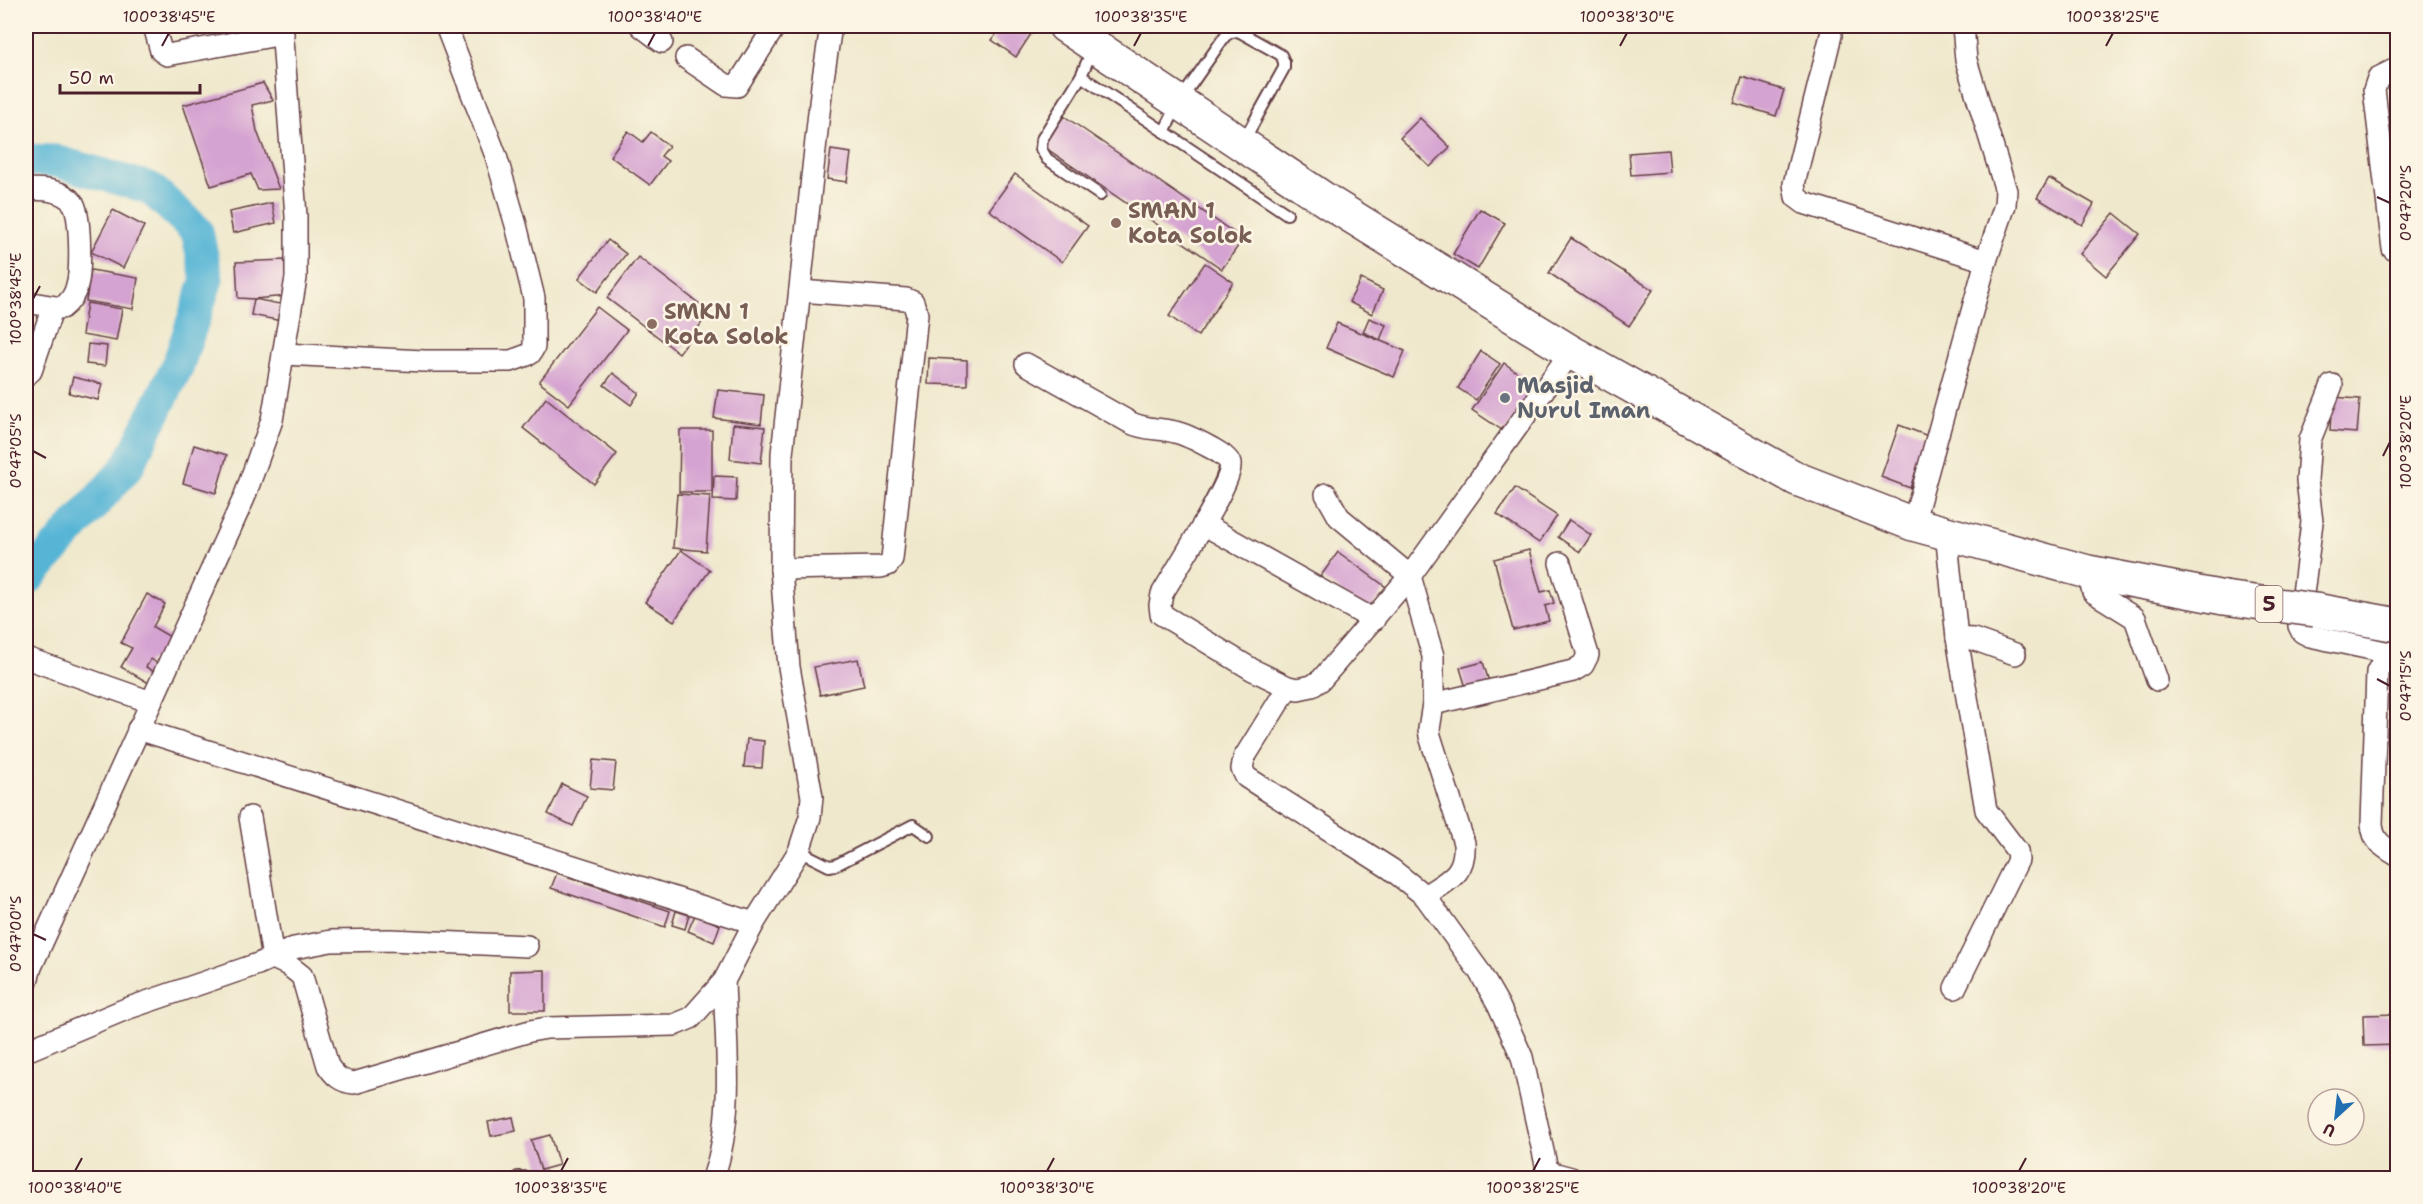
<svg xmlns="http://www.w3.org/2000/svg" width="2423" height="1204" font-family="'Shantell Sans',sans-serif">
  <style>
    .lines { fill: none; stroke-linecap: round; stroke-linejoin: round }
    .river { stroke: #57b5d5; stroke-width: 33 }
    .building { fill: #d5a3d1 }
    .lane-casing { stroke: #633d43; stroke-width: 14 }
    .street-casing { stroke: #633d43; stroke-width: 24 }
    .highway-casing { stroke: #633d43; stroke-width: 36 }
    .lane { stroke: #fff; stroke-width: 10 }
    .street { stroke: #fff; stroke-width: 21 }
    .highway { stroke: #fff; stroke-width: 33 }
    .highway-bridge-casing { stroke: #633d43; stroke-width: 36; stroke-linecap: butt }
    .highway-bridge { stroke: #fff; stroke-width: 33 }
    .ticks { fill: none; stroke: #4a1f2b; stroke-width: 2 }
    .education-dot { fill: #8d6e63; stroke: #fcf5e5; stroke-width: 2 }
    .worship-dot { fill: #6b7280; stroke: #fcf5e5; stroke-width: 2 }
    .labels { text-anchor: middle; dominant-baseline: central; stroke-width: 5; stroke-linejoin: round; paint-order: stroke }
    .shield { fill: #fcf5e5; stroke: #7f5f63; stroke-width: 1.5 }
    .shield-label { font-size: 21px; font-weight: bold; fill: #4a1f2b }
    .education-label { font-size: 22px; font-weight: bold; fill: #785e54; stroke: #fcf5e5; text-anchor: start }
    .worship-label { font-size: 22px; font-weight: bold; fill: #5b616d; stroke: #fcf5e5; text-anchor: start }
    .neatline { fill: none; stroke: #4a1f2b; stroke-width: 2 }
    .ticks-label { font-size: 15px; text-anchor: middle; fill: #4a1f2b }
  </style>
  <rect width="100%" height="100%" fill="#fcf5e5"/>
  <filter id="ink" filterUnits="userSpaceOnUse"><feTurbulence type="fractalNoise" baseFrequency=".0167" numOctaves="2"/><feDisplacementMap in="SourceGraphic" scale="12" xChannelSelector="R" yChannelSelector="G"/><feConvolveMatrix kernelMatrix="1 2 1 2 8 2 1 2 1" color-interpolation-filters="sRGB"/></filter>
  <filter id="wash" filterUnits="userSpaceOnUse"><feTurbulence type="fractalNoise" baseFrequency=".008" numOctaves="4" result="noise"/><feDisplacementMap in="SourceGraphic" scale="24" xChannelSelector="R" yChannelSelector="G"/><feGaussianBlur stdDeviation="1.35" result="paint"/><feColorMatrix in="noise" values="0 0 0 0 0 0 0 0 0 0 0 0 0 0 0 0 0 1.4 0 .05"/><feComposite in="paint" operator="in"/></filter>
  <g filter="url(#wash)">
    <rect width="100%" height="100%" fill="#efe8cc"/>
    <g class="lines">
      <!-- river -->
      <path class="river" d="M 26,160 L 55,161 L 150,188 L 197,231 L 207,279 L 178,365 L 128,466 L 26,581"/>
    </g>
    <g id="blocks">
      <!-- building -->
      <g class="building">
        <path d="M 1002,26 L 1018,26 L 1031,34 L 1016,57 L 992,40 Z"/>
        <path d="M 1742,77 L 1784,90 L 1776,116 L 1734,103 Z"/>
        <path d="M 263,83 L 273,100 L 252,105 L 257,131 L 279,189 L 258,190 L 251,174 L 211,186 L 183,105 Z"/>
        <path d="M 1064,116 L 1243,239 L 1222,269 L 1043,146 Z"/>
        <path d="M 1420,118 L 1450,147 L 1430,167 L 1400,138 Z"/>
        <path d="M 628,131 L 643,142 L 651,132 L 669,146 L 661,156 L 668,161 L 650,185 L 610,156 Z"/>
        <path d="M 831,150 L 851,153 L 847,182 L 827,179 Z"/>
        <path d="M 1668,150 L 1670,172 L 1631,175 L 1629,153 Z"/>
        <path d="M 1015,174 L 1088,226 L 1062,262 L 989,210 Z"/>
        <path d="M 2049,178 L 2094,204 L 2082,225 L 2037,198 Z"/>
        <path d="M 272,203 L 276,223 L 233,233 L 229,212 Z"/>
        <path d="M 1480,209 L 1505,223 L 1478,269 L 1453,254 Z"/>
        <path d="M 113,210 L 144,226 L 123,268 L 91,252 Z"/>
        <path d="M 2114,213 L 2140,234 L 2106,276 L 2080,254 Z"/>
        <path d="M 1571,238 L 1653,290 L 1629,326 L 1549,273 Z"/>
        <path d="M 608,240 L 626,254 L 597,292 L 579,278 Z"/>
        <path d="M 638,257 L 710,312 L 679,353 L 607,298 Z"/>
        <path d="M 286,260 L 287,296 L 254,299 L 285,305 L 282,321 L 251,315 L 254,299 L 238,298 L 236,262 Z"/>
        <path d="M 1205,263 L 1233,282 L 1198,336 L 1169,316 Z"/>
        <path d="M 91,270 L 138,278 L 133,309 L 86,301 Z"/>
        <path d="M 1361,279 L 1383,290 L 1372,314 L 1349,302 Z"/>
        <path d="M 87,303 L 122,309 L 116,341 L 82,335 Z"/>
        <path d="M 597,307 L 627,330 L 569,405 L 539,382 Z"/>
        <path d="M 1369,318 L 1386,325 L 1380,340 L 1363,332 Z"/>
        <path d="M 1337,323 L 1405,351 L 1394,377 L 1326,348 Z"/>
        <path d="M 88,344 L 107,346 L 105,366 L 86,364 Z"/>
        <path d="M 1481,351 L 1500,364 L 1476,400 L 1458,388 Z"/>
        <path d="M 929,358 L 967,360 L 967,385 L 928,384 Z"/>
        <path d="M 1504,363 L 1537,386 L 1505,432 L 1472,410 Z"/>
        <path d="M 613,373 L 639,393 L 631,405 L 604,385 Z"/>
        <path d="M 73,377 L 102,384 L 98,400 L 69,393 Z"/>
        <path d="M 718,390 L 764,395 L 761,424 L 714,418 Z"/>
        <path d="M 2332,397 L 2360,399 L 2357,433 L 2330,431 Z"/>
        <path d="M 546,398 L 617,454 L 594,484 L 523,428 Z"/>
        <path d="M 733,424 L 765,427 L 761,463 L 730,459 Z"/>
        <path d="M 1899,425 L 1928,436 L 1910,488 L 1881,477 Z"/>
        <path d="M 680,430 L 712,430 L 712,492 L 679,492 Z"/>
        <path d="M 194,445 L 227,455 L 216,493 L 183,483 Z"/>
        <path d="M 714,476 L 737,477 L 736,501 L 713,500 Z"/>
        <path d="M 1515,488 L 1557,516 L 1539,543 L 1497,514 Z"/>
        <path d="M 677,494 L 710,496 L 706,551 L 673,548 Z"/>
        <path d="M 1569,520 L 1591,535 L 1580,552 L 1558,537 Z"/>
        <path d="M 681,550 L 710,570 L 674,621 L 645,602 Z"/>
        <path d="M 1529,550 L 1541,592 L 1550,590 L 1554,603 L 1545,606 L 1549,621 L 1513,630 L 1494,559 Z"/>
        <path d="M 1338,552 L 1386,587 L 1368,612 L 1320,577 Z"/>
        <path d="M 147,594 L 165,604 L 153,627 L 172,638 L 158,664 L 151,659 L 146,667 L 159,675 L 154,686 L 121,667 L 132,648 L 121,643 Z"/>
        <path d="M 858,659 L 864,686 L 820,695 L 814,667 Z"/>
        <path d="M 1483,662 L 1490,685 L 1467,691 L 1460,668 Z"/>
        <path d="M 747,739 L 764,741 L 762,768 L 744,767 Z"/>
        <path d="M 593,760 L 616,762 L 613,790 L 590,788 Z"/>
        <path d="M 562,784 L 587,796 L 573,826 L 548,814 Z"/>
        <path d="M 557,873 L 670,911 L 665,927 L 551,888 Z"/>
        <path d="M 676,911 L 689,915 L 685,929 L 672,925 Z"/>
        <path d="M 695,915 L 720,925 L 714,942 L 688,931 Z"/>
        <path d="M 545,970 L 545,1011 L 510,1011 L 510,971 Z"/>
        <path d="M 2398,1014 L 2398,1045 L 2364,1046 L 2363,1015 Z"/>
        <path d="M 513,1117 L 516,1131 L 491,1136 L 488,1122 Z"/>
        <path d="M 550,1135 L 559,1165 L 541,1170 L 531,1140 Z"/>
      </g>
    </g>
  </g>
  <g filter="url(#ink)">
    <use href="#blocks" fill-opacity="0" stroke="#633d43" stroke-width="1.5"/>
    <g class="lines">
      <!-- lane casing -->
      <g class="lane-casing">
        <g id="lane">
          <path d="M 1093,48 L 1081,76 L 1287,214"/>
          <path d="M 1081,76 L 1042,139 L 1041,149 L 1047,159 L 1100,195"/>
          <path d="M 1164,132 L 1179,102 L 1225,36 L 1231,32 L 1238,31 L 1281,55 L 1284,62 L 1284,68 L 1243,142"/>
          <path d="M 799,851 L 829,866 L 836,865 L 913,825 L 929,836"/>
          <path d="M 518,1177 L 544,1178"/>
        </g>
      </g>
      <!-- street casing -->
      <g class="street-casing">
        <g id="street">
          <path d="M 154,26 L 161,51 L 167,55 L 283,34"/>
          <path d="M 641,26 L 662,42"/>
          <path d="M 1831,35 L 1794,184 L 1796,197 L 1804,203 L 1986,261"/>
          <path d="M 686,58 L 726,85 L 737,86 L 775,26"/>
          <path d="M 26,189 C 41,189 62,189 73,203 C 81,213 81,272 77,285 C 75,295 70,302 62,308 L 26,302"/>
          <path d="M 2393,249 L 2374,90 L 2378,78 L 2398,68"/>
          <path d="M 283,354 L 424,361 L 511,361 L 530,354 L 534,347 L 534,298 L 516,225 L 496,156 L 446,26"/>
          <path d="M 1026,364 L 1131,423 C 1145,430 1160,428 1175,432 C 1188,435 1202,443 1213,449 C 1218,452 1229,458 1230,464 C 1234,479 1173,575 1162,594 L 1160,605 L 1161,614 L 1253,670 L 1288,687 L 1298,689 L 1312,686 L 1321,680 L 1410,576 L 1571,352"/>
          <path d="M 26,375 L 31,371 L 53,307"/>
          <path d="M 2332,385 L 2310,440 L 2307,480 L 2312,522 L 2299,626 L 2302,632 L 2310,636 L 2390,653"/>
          <path d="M 1326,494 L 1339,517 L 1410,576 L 1433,656 L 1433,704 L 1429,729 L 1430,736 L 1464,843 C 1466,875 1448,880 1425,896"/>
          <path d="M 1203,524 L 1374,620"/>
          <path d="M 1913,524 L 1986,261 L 2005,205 L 2006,191 L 1966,60 L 1963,26"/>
          <path d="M 1946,532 L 1957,638 L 1973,639 L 2015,654"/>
          <path d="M 781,569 L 881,567 L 888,565 L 892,559 L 917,314 L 913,302 L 906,299 L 800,291"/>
          <path d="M 2088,572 L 2093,592 L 2135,618 L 2157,680"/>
          <path d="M 2398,653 L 2390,653 L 2384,659 L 2377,672 L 2372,824 C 2373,842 2384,847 2398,856"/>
          <path d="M 26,658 L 151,702"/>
          <path d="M 1288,687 L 1244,758 L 1242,769 L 1246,777 L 1391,869 L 1425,896 L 1479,971 L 1498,1004 L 1522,1057 L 1549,1178"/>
          <path d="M 1433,704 L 1573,671 L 1583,665 L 1588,655 L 1560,563"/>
          <path d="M 138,729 L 754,923"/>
          <path d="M 250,817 L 273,958 L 288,965 L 302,976 L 328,1066 C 335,1076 341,1082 354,1083 L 530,1031 L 547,1028 L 674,1025 L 691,1018 L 724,981 L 754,923 L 799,851 L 810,817 L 812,797 L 789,667 L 781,569 L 782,454 L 822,85 L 831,26"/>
          <path d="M 26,984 L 31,967 L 244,498 L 272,420 L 296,278 L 296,216 L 282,26"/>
          <path d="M 1955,988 L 2018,860 L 2017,851 L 1986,810 L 1957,638"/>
          <path d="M 26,1051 L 126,1009 L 258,964 L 294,948 L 331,941 L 390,940 L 527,946"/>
          <path d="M 1549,1172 L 1571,1178"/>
          <path d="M 713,1178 C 735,1116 726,1046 724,981"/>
        </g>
      </g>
      <!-- highway casing -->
      <g class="highway-casing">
        <g id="highway">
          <path d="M 1065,26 L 1330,203 L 1571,352 L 1797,479 L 1913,524 L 2088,572 L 2224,598"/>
          <path d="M 2315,610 L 2398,625"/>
        </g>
      </g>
      <!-- lane -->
      <use href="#lane" class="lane"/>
      <!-- street -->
      <use href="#street" class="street"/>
      <!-- highway -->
      <use href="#highway" class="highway"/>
      <!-- highway-bridge casing -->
      <g class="highway-bridge-casing">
        <path id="highway-bridge" d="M 2224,598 L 2315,610"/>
      </g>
      <!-- highway-bridge -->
      <use href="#highway-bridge" class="highway-bridge"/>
    </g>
  </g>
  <!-- ticks -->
  <path class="ticks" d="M 162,46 L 169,33M 648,46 L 655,33M 1134,46 L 1141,33M 1620,46 L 1627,33M 2106,46 L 2113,33M 2377,197 L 2390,203M 33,299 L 40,286M 33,451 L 46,458M 2383,456 L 2390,442M 2377,679 L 2390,686M 33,934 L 46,940M 75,1171 L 82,1158M 561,1171 L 568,1158M 1047,1171 L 1054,1158M 1533,1171 L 1540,1158M 2019,1171 L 2026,1158"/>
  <!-- markers -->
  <g class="education-dot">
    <circle cx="1116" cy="223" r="6"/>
    <circle cx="652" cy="324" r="6"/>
  </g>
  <circle class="worship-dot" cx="1505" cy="398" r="6"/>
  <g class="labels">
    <!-- shield labels -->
    <rect class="shield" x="2255.5" y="586" width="27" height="36" rx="4.5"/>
    <g class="shield-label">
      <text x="2269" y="604">5</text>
    </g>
    <!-- education labels -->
    <g class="education-label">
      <text x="1128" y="210">SMAN 1<tspan x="1128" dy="25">Kota Solok</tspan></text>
      <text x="664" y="311">SMKN 1<tspan x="664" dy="25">Kota Solok</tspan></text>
    </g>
    <!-- worship labels -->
    <g class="worship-label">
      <text x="1517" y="385">Masjid<tspan x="1517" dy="25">Nurul Iman</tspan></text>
    </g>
  </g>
  <!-- margin -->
  <rect width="2423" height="1204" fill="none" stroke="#fcf5e5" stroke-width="66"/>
  <!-- north arrow -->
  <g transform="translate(2336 1117) rotate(207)"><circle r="28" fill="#fcf5e5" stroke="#b59f9b" stroke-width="1.5"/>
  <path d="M0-4.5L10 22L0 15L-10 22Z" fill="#1f6fb2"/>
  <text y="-9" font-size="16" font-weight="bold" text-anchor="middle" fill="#4a1f2b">U</text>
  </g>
  <!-- scale -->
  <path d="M60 84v9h140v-9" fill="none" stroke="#4a1f2b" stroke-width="3"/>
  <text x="69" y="84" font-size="18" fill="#4a1f2b" stroke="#fcf5e5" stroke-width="4.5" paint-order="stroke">50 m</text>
  <rect x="33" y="33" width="2357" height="1138" class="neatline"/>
  <g class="ticks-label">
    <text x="169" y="22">100°38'45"E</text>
    <text x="655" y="22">100°38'40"E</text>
    <text x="1141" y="22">100°38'35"E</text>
    <text x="1627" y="22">100°38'30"E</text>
    <text x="2113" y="22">100°38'25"E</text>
    <text transform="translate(2406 203) rotate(-90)" y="5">0°47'20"S</text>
    <text transform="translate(16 299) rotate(-90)" y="5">100°38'45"E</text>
    <text transform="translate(2406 442) rotate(-90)" y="5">100°38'20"E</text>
    <text transform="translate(16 451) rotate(-90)" y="5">0°47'05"S</text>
    <text transform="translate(2406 686) rotate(-90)" y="5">0°47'15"S</text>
    <text transform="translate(16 934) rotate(-90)" y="5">0°47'00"S</text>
    <text x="75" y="1193">100°38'40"E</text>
    <text x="561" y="1193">100°38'35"E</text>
    <text x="1047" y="1193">100°38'30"E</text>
    <text x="1533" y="1193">100°38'25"E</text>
    <text x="2019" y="1193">100°38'20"E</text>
  </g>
</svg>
